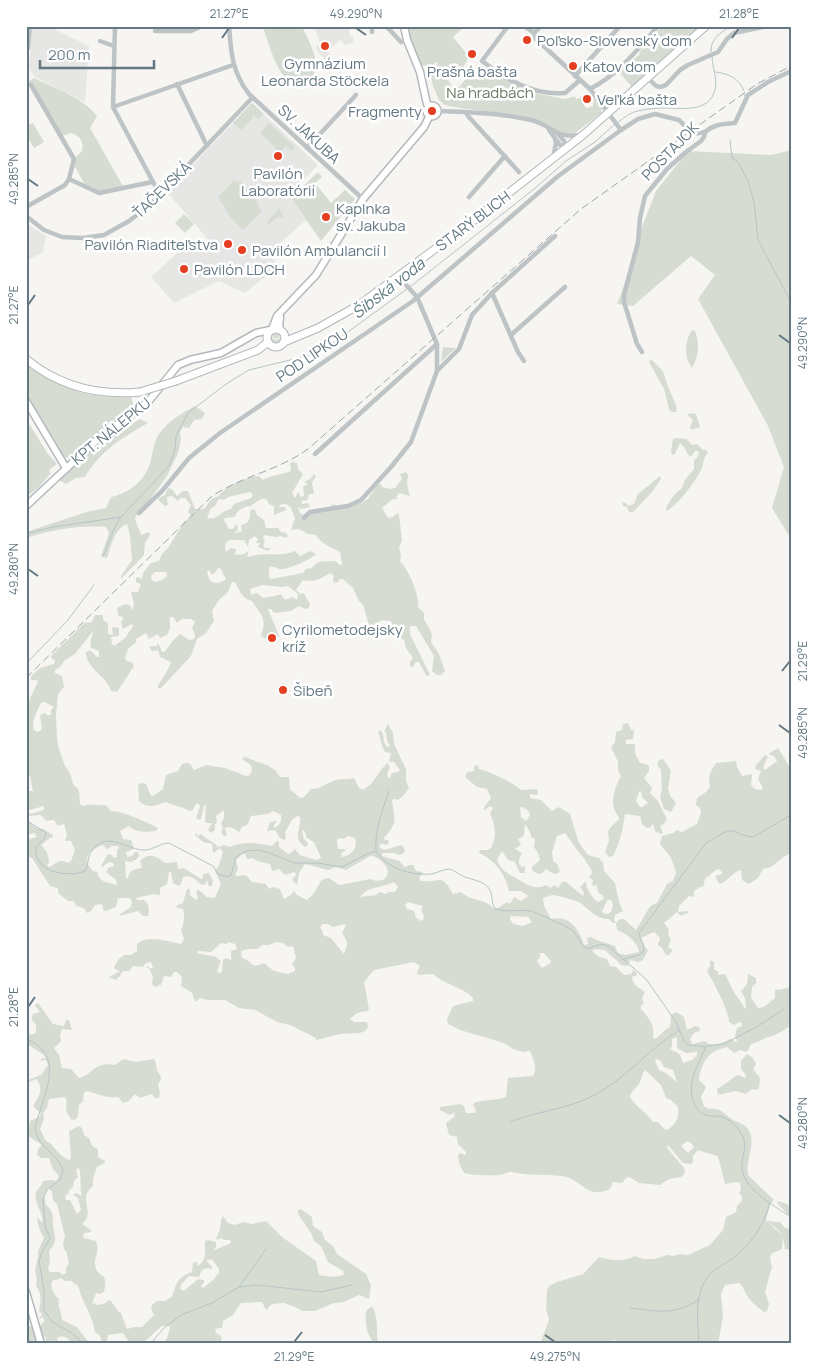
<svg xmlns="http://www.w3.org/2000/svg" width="817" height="1370" font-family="Manrope,sans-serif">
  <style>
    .built { fill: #e6e7e5 }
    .green { fill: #d7dcd3; fill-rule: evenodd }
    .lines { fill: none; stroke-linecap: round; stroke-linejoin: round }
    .stream { stroke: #b5c4c6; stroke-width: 1 }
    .secondary-casing { stroke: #b3b9bd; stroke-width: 9 }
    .primary-casing { stroke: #b2b7ba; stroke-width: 9 }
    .street { stroke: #bec3c6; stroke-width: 4.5 }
    .secondary { stroke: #fff; stroke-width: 6 }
    .primary { stroke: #fff; stroke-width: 7 }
    .rail { stroke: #9fa7ac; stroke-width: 1; stroke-dasharray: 8 4; stroke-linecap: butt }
    .primary-bridge-casing { stroke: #b2b7ba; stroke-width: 9; stroke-linecap: butt }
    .primary-bridge { stroke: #fff; stroke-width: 7 }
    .ticks { fill: none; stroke: #647883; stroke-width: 2 }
    .poi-dot { fill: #e53f22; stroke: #fff; stroke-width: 2 }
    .labels { text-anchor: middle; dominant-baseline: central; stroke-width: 5; stroke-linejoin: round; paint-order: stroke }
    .poi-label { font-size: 15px; fill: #647883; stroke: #fff; text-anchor: start }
    .park-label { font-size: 15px; fill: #6a7a63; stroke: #fff }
    .street-label { font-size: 15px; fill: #647883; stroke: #fff }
    .water-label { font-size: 16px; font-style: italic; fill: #5f7a80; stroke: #fff }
    .neatline { fill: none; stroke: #647883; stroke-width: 2 }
    .ticks-label { font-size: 12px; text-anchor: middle; fill: #647883 }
  </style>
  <rect width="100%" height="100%" fill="#f6f5f2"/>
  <!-- built -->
  <g class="built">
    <path d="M 32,26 L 48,26 L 89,46 L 85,102 L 35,77 L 29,69 Z"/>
    <path d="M 314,26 L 349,26 L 350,37 L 353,36 L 354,43 L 344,45 L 341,39 L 328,51 L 335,59 L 329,64 L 315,48 L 320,43 Z"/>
    <path d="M 252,103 L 318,165 L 289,195 L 306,220 L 269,253 L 279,266 L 245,293 L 219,281 L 174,303 L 151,277 L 185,246 L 206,247 L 211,243 L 167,192 Z"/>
    <path d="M 26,223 L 46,236 L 43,252 L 26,261 Z"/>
  </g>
  <!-- green -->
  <g class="green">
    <path d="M 262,26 L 302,26 C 309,42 330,75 302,82 C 295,83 289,81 284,76 C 274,65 268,40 262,26 Z"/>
    <path d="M 407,26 L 461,26 L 463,28 L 453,37 L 466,53 L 465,55 L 468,59 C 463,67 460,74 452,79 L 435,67 L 438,64 L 436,62 L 433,65 L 421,66 L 419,59 L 413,50 Z"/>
    <path d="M 662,26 L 706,26 L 648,78 L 632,87 L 619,72 L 640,54 L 639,53 Z"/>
    <path d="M 487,67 L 529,92 L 565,99 L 575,96 L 576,99 L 579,99 L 580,96 L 585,107 L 587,108 L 593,106 L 594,98 L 602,108 L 601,113 L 574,134 L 560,133 L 542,122 L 522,116 L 460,108 L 445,105 L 439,100 L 433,86 L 431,77 L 432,69 L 449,81 L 452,87 L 456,88 L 460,86 L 470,74 L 478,77 Z"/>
    <path d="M 34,78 C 55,88 82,97 97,116 L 90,128 L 124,188 L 99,193 L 86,187 L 73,163 L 74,159 L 82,151 C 84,142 80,135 71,133 L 61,136 L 31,85 L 27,82 Z"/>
    <path d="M 252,103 L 264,114 L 258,119 L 253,115 L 252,117 L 253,118 L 241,130 L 233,123 Z"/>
    <path d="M 33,123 L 44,142 L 34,148 L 26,135 L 26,126 Z"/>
    <path d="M 269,123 L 295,147 L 291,151 L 286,146 L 278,154 L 274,146 L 260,133 Z"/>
    <path d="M 791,150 L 791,539 L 772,508 L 784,467 L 768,426 L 698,299 L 715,275 L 691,256 L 633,306 L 617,304 L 630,270 L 640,232 L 656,191 L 688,151 L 771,155 Z"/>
    <path d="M 318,172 L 322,177 L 315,183 L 331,203 L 345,190 L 355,199 L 321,241 L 291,198 Z"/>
    <path d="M 234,180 L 237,182 L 243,182 C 250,196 257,196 261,212 L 243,230 L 231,218 L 218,197 Z"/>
    <path d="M 279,208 L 284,217 L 282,219 L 279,216 L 268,225 L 268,221 Z"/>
    <path d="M 184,214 L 194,224 L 185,233 L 175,223 Z"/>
    <path d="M 692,330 L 695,331 C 700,344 699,355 692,368 C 684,358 684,341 692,330 Z"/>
    <path d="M 275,332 L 279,332 L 282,336 L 275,339 L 272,335 L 273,339 L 276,340 L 282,337 L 280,342 L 275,344 L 271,342 L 270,337 L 272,334 Z"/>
    <path d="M 443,347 L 456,348 L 441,362 Z"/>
    <path d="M 651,359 L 663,371 L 667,384 L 677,408 L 676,412 L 671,412 L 669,409 L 664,389 L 649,362 Z"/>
    <path d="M 26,364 C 59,389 90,399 131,397 L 134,407 L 104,428 L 71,456 L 67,458 L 63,457 L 26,392 Z"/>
    <path d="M 195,406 L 205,413 L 202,419 L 194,420 L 189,428 L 183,427 L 180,432 L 181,440 L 178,453 L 167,476 L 146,505 L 137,514 L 135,519 L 141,535 L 149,532 L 150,535 L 145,543 L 144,555 L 121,579 L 121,576 L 132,560 L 130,536 L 127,524 C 115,528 111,546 107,558 L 101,556 L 109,533 L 106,527 C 80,525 51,530 26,538 L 26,532 L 90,511 L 106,508 L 111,497 C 130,493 146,480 151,460 C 153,451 154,441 159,434 C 168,421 182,413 195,406 Z"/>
    <path d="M 690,413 L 696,414 L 700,427 L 691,430 L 690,427 L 693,420 L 687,415 Z"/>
    <path d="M 26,419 L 48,454 L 57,464 L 49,470 L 51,473 L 37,489 L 26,497 Z"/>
    <path d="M 140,419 L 148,423 C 122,438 101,450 85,477 L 76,478 L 66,484 L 59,480 L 96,447 Z"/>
    <path d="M 676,438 L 687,439 L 692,445 L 697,444 L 703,450 L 706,450 L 708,453 C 703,458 704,462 702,468 C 698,478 676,508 666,511 L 666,507 L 674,495 L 682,488 L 685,480 L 694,469 L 694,460 C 697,458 700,456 698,451 L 695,451 L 692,456 L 689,456 L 684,447 L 680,443 L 675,454 L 672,455 L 671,451 L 673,439 Z"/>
    <path d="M 292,462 L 297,463 L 298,469 L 303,474 L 292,493 L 295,498 L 298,492 L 301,497 L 304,496 L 303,487 L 308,484 L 304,482 L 310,479 L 314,474 L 316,476 L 312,483 L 314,494 L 309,494 L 307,501 L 303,500 L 301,502 L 302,504 L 308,503 L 310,507 L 301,509 L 298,507 L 300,513 L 303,515 L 309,510 L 325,510 L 334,504 L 337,507 L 361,503 L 368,499 L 377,485 L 381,484 L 382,487 L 390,489 L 395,488 L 402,479 L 400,474 L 406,472 L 408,475 L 407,485 L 410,496 L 399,493 L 396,497 L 398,499 L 393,499 L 382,508 L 388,518 L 393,517 L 397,513 L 399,514 L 402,541 L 399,547 L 401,555 L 400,562 C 409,569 420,597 418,607 L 424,613 L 424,619 L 432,634 L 431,642 L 439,654 L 445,671 L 441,675 L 437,675 L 432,671 L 434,656 L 416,626 L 410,626 L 410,634 L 430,675 L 428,676 L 426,675 L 419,662 L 416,662 L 413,667 L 410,666 L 410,662 L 413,658 L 406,648 L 404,640 L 394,634 L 391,621 L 382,620 L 374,626 L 369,625 L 363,605 L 359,601 L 353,588 L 343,579 L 340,579 L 338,582 L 334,583 L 333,579 L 334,576 L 330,573 C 322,578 314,583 303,580 L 296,590 L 300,594 L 304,593 L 308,601 L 310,603 L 309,608 L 306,609 L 299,606 L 291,611 L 274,613 L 271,609 L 268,609 L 279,636 L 277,640 L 271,636 L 269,641 L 261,636 L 264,624 L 262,616 L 252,601 C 242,599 239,590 235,582 L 232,582 L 228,592 L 219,600 L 212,611 L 214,621 L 206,633 L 197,639 L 191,656 L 161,688 L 158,688 L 158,685 C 162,680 169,669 171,662 L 160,657 L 158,650 L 152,651 L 149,647 L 153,646 L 157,646 L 157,643 L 161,648 L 161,651 L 164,652 C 170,646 172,640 180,634 L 189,640 L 194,639 L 195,635 L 192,628 L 195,622 L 191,619 L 182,619 L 177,623 L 173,617 L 171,617 L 170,618 L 170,628 L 167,635 L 160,638 L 158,634 L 149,639 L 146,633 L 136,639 L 136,642 L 128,649 L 125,658 L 127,661 L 132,662 L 134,666 L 117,692 L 111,691 C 107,676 86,669 86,652 L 90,650 L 97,657 L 99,657 L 99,651 L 91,648 C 89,639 93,638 93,631 L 75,654 L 65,660 L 60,667 L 55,670 L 55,673 L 62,676 L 64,687 L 58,694 L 56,715 L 57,738 L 58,746 L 65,766 L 70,773 L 73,784 L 79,790 L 80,804 L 83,806 C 91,803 98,806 106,805 L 111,811 C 122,811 147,822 158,828 L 156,831 C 147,832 135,833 129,826 L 120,831 L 123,839 L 131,840 L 134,849 L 126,852 L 127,857 L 132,856 L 135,852 L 138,852 L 139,856 L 137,859 L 131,862 L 125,861 L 126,878 L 128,878 C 130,869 135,869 142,868 L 140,861 C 149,852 157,856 165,863 L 177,862 L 178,869 L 184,868 L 201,879 L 203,878 L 203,874 L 209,873 L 213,881 L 212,886 L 209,886 L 206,879 L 206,884 L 202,885 C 196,881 191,874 183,877 L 181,884 L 179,886 L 173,883 L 171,872 L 169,872 L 167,884 L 160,888 L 160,895 L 154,894 L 136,898 L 137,900 L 144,900 C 149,904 150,910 148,916 L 143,916 L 138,911 L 119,916 L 120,914 L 131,907 L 132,902 L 130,898 L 118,898 L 116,907 L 106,911 L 103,910 L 102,904 L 95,905 L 90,912 L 87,913 L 84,908 L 76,906 L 74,901 L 68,901 L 58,893 L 58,888 L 50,886 L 32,858 L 27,856 L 26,835 L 30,839 L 37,837 L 34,833 L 26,835 L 26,820 L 36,828 L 43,829 L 53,835 L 53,838 L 51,837 L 41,845 C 47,852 48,852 49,863 L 47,865 L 49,867 C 58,864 57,858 68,863 L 71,861 L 75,850 L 71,841 L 65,841 L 67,835 L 64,824 L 58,826 L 54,820 L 46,821 L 41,815 L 29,816 L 29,814 L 44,810 L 44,806 L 26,811 L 26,787 L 30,791 L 33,791 L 30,776 L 26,775 L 26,713 L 30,698 L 38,682 L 37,680 L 31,680 L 31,676 L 40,668 L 54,664 L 55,660 L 52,659 L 51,656 L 84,623 L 92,622 L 95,615 L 103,615 L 103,620 L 108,623 L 108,634 L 113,635 L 112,628 L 115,627 L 119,628 L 119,636 L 111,637 L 112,644 L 114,646 L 125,638 L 133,626 L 132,624 L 123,629 L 121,622 L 124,618 L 118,615 L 117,608 L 125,604 L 130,605 L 132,610 L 133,609 L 134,604 L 131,592 L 138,592 L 141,584 L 136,582 L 136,578 L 138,577 L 142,579 L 143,573 L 151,563 L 159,561 L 162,554 L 168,548 L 184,522 L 191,516 L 188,512 L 191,505 L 185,498 L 180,498 L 178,501 L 172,496 L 167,497 L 168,505 L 165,506 L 159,501 L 159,498 L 165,495 L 168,488 L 172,489 L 177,496 L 183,491 L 188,491 L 195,509 L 204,509 C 210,503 208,499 219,496 C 223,487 249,476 259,476 L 263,480 C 271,475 282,475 291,471 L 290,464 ZM 250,492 L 253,495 L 251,498 L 234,504 L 231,509 C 222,510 217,521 207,518 L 211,508 L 215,506 L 219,499 L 224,500 L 228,497 ZM 261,499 L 266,499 L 269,504 L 274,506 L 274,515 L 286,510 L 285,507 L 280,507 L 279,505 L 286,504 L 291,508 L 295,518 L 291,530 L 299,529 L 308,534 L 316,535 C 320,543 332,548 340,552 L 342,565 L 340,565 L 335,561 C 326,562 318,559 312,568 L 306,569 L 303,573 L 271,579 L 269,578 L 269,567 C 275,566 275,568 280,569 C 286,571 313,558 316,554 L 310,551 L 300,556 L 295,551 C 280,558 264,551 249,557 L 247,556 L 249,551 L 244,554 L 235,555 L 236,549 L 231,548 L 226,552 L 225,544 L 229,540 L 244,540 L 248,547 L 249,540 L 255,536 L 258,539 L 256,543 L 260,543 L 258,547 L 268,551 L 271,548 L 265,548 L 263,545 L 265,541 L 263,537 L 264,535 L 277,537 L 280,536 L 286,538 L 288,536 L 286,533 L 281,532 L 278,528 L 266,528 L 264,520 L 257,515 L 255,510 L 252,509 L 250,511 L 250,517 L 247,523 L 241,525 L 242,531 L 233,534 L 238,530 L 237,524 L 232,529 L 229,529 L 224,520 L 225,518 L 235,517 C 236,511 243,507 249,506 L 249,507 ZM 218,568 L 220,568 L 226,579 C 217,586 209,584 207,572 L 209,570 L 211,574 L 214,574 ZM 155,572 L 166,572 L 167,576 L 162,580 L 155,582 L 152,580 L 151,576 ZM 262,585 L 282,587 L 288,586 L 298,594 L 297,600 L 293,597 L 285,600 L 281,594 C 275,597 269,596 263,598 L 257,593 L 251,595 L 250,589 ZM 44,702 L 54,707 L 51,710 L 51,715 L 46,715 L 45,713 L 40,715 L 42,729 L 38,732 L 34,730 C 31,723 37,710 41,703 ZM 103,845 L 107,849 L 112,846 L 118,846 L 119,848 L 117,850 L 117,857 L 114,858 L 112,855 L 108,854 L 101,866 L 103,867 L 106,864 L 111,862 L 114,864 L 114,866 L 108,868 L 106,872 L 116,880 L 117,884 L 115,885 C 106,881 100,883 97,872 L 93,871 C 91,868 89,866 88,864 C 84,853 95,848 103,845 Z"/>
    <path d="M 660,476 L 661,479 L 652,492 L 633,512 L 629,512 L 627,507 L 623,506 L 622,502 L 626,503 L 628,506 L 634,504 L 638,494 Z"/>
    <path d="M 628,723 L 631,730 L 634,730 L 633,739 L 626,740 L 626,744 L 635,744 L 635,753 L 640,763 L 646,764 L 649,766 L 649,771 L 644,778 L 652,788 L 650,793 L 657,800 L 667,819 L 664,824 L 660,826 L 663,833 L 661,834 L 655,831 L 653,824 L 650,828 L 647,828 L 642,824 L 640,816 L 625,814 C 623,828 620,843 613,856 L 609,857 L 605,852 L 609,841 L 608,832 L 610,828 L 619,819 C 618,814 615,813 614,808 C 611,798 616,785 621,776 L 618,770 L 618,762 L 611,747 L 615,742 L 616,732 L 622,730 L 623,724 ZM 641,791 L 642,797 L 648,803 L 642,807 L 640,807 L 636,801 L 639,792 Z"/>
    <path d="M 388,724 L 393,733 L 394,744 L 406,769 L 406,781 L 409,788 L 403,796 L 398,800 L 394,799 L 392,800 C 394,820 399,821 384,838 L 385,840 L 388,840 L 389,843 L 386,845 L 381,843 L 379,847 C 385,853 394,846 401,845 L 404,847 L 405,852 L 400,855 L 394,853 L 382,853 L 382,856 L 399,861 L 405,867 L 409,865 L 413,865 L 416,871 L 423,872 L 419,878 L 421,881 C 441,883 441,872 453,894 L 461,892 C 472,902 482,897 493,908 L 498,908 L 507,902 L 510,904 L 514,897 L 521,901 L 529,896 L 521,891 L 509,891 C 506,875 494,859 479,853 L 480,850 L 488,850 L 492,847 C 492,842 495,840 495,835 C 495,829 493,819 490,813 L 493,808 L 490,806 L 485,810 L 483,809 L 491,798 L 487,789 L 477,787 L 465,777 L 467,772 L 474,771 L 474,766 L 478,765 L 479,769 C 489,771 514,783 521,790 L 537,789 L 538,794 L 536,795 L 530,794 L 530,798 L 541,800 L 552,811 L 559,807 L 570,814 L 579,843 L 588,855 L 599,858 L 603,863 L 604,871 L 615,883 L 619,902 L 623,911 L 615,915 L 614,919 L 616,923 L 620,919 L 624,919 L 636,930 L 649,908 L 652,905 L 657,903 L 667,884 L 673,881 L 676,873 L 674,866 L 670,856 L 660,844 L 662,836 L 673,833 L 677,830 L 682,832 L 697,824 L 701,812 L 700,808 L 696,805 L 697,798 L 706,792 L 710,787 C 708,777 710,771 716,763 L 736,761 L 737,767 L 742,776 L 752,774 L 751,785 L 755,789 L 762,790 L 763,788 L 758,779 L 761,771 L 755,769 L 756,765 L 765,755 L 768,756 L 763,768 L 765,770 L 777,761 L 774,756 L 768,754 L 778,748 L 791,769 L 791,852 C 788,855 784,856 781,859 C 773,865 774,867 763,869 L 758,878 L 749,884 L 742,880 L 741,870 C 732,872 728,882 719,884 L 715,876 L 722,874 L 722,872 L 719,869 L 716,870 L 705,879 L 703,887 L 700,887 L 694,891 L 694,897 L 689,896 L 679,906 L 678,912 L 688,911 L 688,913 L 681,916 L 677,912 L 664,923 L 669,929 L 668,934 L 671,940 L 668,947 L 673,950 L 669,955 L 666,955 L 662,948 L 659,946 L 658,944 L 660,938 L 654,932 L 641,938 L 644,946 L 648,950 L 643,960 L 638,962 L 630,960 L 628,966 L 621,965 C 616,959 610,956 605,950 L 595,949 L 592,951 L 599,957 L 607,959 L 610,966 L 616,967 L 624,975 L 631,974 L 633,970 L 636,972 L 637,975 L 632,977 C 633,986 639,987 645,992 L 642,998 L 644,1004 L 641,1005 L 641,1009 C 649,1018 655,1025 653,1037 L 655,1039 C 661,1035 664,1030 670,1027 L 671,1015 L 676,1012 L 684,1017 L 687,1030 L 695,1026 L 699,1027 L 700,1031 L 694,1033 L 690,1039 L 692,1044 L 704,1041 C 713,1048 721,1043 731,1039 L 736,1042 L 737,1041 L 735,1036 L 737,1028 L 742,1026 L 742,1024 L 740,1022 L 734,1025 L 729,1022 C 729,1011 714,983 707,971 L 710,966 L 710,960 L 714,962 L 714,969 L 718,972 L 718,975 L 725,974 C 729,981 731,988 735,994 C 739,999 742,1003 745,1009 L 746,1008 L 745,998 L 741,991 L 747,984 L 748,974 L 756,978 L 756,983 L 752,987 L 751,998 L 758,1008 L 764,1007 L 775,998 L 775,989 L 779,990 L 791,987 L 791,1025 C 781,1033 777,1034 766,1038 C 761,1040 757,1043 751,1044 L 747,1052 L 740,1050 L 734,1053 L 727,1047 C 709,1051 704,1059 699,1077 L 699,1080 L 706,1087 L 701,1097 L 704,1106 L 709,1109 C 721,1107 724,1114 733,1120 C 737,1122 741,1123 744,1125 C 760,1137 745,1159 748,1175 L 774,1200 L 770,1204 L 766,1220 L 783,1236 L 782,1249 L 771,1254 L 770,1259 L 772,1267 L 765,1292 L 769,1304 L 767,1311 L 764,1312 C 757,1307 750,1301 746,1294 C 743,1289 744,1287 739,1283 L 725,1285 L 721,1294 L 723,1316 L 718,1344 L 627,1344 L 614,1340 L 603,1344 L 540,1344 L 549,1320 L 546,1309 L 547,1290 L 549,1286 L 557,1282 L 583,1274 L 599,1257 C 612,1260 621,1263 635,1256 L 643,1259 L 655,1259 L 667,1255 L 673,1256 L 680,1254 L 688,1255 L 710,1245 L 723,1230 L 726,1217 L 736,1212 L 737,1206 L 742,1201 L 742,1197 L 739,1193 L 741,1190 L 740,1183 L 736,1182 L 725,1184 L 719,1160 L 717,1156 L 698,1150 L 693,1156 L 693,1163 L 690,1164 L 683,1163 L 668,1145 L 667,1148 L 684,1168 L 685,1173 L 681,1177 L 669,1179 L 660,1185 L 639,1183 L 631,1178 L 627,1177 L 622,1183 L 613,1182 L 610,1189 C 586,1200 584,1180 562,1176 C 545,1174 528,1176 512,1172 C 509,1171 502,1175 498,1175 C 489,1176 471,1175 464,1173 L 459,1163 L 458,1155 L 460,1153 L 466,1155 L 466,1152 L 458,1144 L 457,1137 L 449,1135 L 446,1123 L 454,1117 L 455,1112 L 450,1115 L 440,1110 L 440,1107 L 461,1104 L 464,1106 L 466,1113 L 475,1113 L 476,1110 L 473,1105 L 474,1103 C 484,1099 495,1101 506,1097 L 508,1078 L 533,1076 C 538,1068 533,1059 530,1051 L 523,1052 L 513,1049 L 504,1043 L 460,1030 L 448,1024 L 447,1019 L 453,1006 L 473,1001 L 473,998 C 461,986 445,985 433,974 L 418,975 L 417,972 L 420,966 L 414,962 L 374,970 L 364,982 L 369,1009 L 367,1011 L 357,1013 L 350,1019 L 354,1022 L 367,1022 L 368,1027 L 365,1031 L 360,1033 L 340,1034 L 317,1040 L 314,1037 L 290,1025 L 277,1022 L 255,1010 L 239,1008 L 225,1000 L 208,1000 L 200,998 L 196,1002 L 194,999 L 192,993 L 181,986 L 182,977 L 177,972 L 174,972 L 171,977 L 164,976 L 161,985 L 158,985 L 159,987 L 153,986 L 152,982 L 153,977 L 149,968 L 146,968 L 149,966 L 149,968 L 153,968 L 151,962 L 146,963 L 143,967 L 133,966 L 129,971 L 123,971 L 122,973 L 120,973 L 121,975 L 116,980 L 109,977 L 120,971 L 116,970 L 114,967 L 118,960 L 124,955 L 131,955 L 137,951 L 137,944 C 148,934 169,942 181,944 L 184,939 L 181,930 C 184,924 185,915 183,909 L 177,908 L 176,906 L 183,903 L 187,889 L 190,889 L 190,895 L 196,900 L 198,898 L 196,891 L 199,890 L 207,897 L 215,898 L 221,884 L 215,871 L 219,865 L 223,852 L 220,848 L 213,853 L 212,844 L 203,842 L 195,835 L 196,833 L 198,836 L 201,834 C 207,840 213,841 218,847 L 224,845 L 230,847 C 242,841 259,843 272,846 L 277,841 L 279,842 L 279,847 L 288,854 L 291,853 L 295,849 L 300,855 L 316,860 L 321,858 L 314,842 L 307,838 L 304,830 L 302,831 L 304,839 L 308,843 L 308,845 L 305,847 C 291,836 302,830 300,817 L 297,816 L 292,820 L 285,832 L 286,837 L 285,840 L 280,838 L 275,830 L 267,831 L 270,822 L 277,821 L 274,825 L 274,828 C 280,826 282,821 281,815 L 273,811 L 267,814 L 251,816 L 248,824 L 242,827 L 239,832 L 233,828 L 226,827 L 225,829 L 227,835 L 224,837 L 221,832 L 223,829 L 221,823 L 224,818 L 224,810 L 216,816 L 217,822 L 215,824 L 215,830 L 211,833 L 208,830 L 212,823 L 206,823 L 205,821 L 206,805 L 204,806 L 201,819 L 199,820 L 196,818 L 200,806 L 198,803 L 195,805 L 193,810 L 189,811 C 182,806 173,806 166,802 C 156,805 149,810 139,801 L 138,784 L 142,783 L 146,784 L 151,796 L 153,796 L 163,789 L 166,775 L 178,771 L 182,764 L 186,763 L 190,764 L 194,770 L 206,765 L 225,768 L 246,776 L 250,775 L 252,770 L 251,765 L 242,759 L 245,757 L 269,766 L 276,771 L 280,777 L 289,777 L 290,789 L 300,798 L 304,797 L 311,789 C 322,789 324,784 333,781 C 340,778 347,780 354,778 L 359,788 L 363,790 C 377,782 377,771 388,763 L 390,768 L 387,773 L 388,778 L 390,778 L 392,773 L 398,772 L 400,770 L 394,762 L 389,762 L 391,753 L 385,752 C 381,745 381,739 378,732 L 380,730 L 383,733 L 384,742 L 387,747 L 390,746 L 387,740 L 386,732 L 384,731 ZM 520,807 C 525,807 529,811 530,815 L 526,821 L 521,817 ZM 525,824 L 530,832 L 531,837 L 535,839 L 534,847 L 538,853 L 540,860 L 532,867 L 532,870 L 536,873 L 541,874 L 546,869 L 552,873 L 557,874 L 560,871 L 557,864 L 553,861 L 552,852 L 557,836 L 565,833 C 571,841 576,849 582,856 C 586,860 587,865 591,869 L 592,873 L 589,877 L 593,880 L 592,885 L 597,886 L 598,892 L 603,896 L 604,899 L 598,902 C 592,898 585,887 586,881 L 580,887 L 584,893 L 583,896 L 566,882 L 562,882 L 558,888 L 554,885 L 551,888 L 546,885 C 535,891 526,884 516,878 C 507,873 500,870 497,859 L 502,851 L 508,860 L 515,862 L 520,873 L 525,873 L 525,866 L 522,867 L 519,864 L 519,860 L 522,853 L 515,849 L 521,845 L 518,839 L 524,836 ZM 348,836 L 355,838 C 358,848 352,855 342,857 L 341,853 L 345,851 L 345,849 L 338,849 L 337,840 L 340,838 L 344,839 ZM 242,854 L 245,854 L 247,859 L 253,858 L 257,861 L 270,864 L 272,871 L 279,869 L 285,875 L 295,872 L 296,875 L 292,880 L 297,885 L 299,873 L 305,864 L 328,870 L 336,867 L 346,870 L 370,856 C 378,856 386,864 388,871 L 387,876 L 383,880 L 376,881 L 371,879 L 339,885 L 329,878 L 324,879 L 321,881 L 314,893 L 307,900 L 297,895 L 294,891 L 291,895 L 284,899 L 280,889 L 273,887 L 269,889 L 266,884 L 252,882 L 246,875 L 236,876 L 235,875 L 238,869 L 236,860 ZM 394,882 L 398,887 L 395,892 L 388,892 L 386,894 L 380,892 L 376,895 L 360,897 C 368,886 382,888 394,882 ZM 552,895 C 557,895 578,901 582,904 C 590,911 597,919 609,919 L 613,923 L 616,923 L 617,930 C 627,934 637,941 639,952 L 625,955 L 618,953 L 615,946 C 608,943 597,941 591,937 L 587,938 L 588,944 L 584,945 C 579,930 571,915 551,919 L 544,906 L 543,898 ZM 608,899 L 612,901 L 613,906 L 611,912 L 608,914 L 603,913 L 602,911 ZM 408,902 L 423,906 L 421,910 L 424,916 L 423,920 L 421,921 L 416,918 L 414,911 L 407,909 L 405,905 ZM 511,916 L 528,917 L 532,922 L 523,926 L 513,924 L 510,919 ZM 323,924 L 328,924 L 333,927 L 345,924 L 346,925 L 342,933 C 349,944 348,943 344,954 L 331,938 L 323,935 L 323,932 L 320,927 ZM 229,942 L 235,944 L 237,949 L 231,951 L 231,960 L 226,958 L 223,960 L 222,972 L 219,973 L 217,971 L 221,961 L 216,957 L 197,953 L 198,951 L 211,952 L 221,943 L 226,944 ZM 276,942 L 283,943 L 288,947 L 293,946 L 296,958 L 292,964 L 295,968 L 295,971 L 288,974 L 274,971 L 264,963 C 249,970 253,960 242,958 L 241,951 L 249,949 L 257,949 L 262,945 L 269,945 ZM 540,953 L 544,953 L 551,961 L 550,963 L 542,968 L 537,961 L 540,957 ZM 677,1037 L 677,1048 L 686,1053 L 697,1052 L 697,1055 L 692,1060 L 683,1063 C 679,1051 681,1055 670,1049 L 672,1046 L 672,1039 ZM 656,1059 L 660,1060 L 664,1067 L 673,1070 L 677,1082 C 672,1078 666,1072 659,1070 L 655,1061 ZM 645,1070 L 661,1085 L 666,1098 L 671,1100 L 678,1107 C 679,1118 677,1124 667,1130 L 664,1129 L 658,1122 L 653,1122 C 646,1112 636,1107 630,1097 C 631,1090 637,1088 640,1082 C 642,1078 642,1074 645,1070 ZM 687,1141 L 691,1143 L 694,1147 L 688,1153 L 681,1146 Z"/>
    <path d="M 663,759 L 671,771 L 668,788 L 670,796 L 676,803 L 671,812 L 664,809 L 660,797 L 662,789 L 661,770 L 657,764 L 659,760 Z"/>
    <path d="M 38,1003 L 53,1024 L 64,1026 L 66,1020 L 69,1020 L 72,1030 L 62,1029 L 60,1035 L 61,1041 L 54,1048 L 59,1055 L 62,1068 L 71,1069 L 79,1078 C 95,1073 94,1061 115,1065 L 123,1059 L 136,1062 L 154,1059 C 156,1062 156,1066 157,1070 C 161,1077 163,1078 158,1084 L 160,1092 L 159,1098 L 155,1098 L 152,1094 L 140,1098 L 135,1094 L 129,1101 L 123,1103 L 118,1097 C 106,1099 97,1093 86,1091 L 84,1093 L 83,1101 L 79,1105 L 78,1116 L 75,1120 L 71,1119 C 66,1112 65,1110 67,1101 L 65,1097 L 49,1099 L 47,1108 L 43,1113 L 44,1119 L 40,1129 C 42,1132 44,1138 46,1141 C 47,1142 49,1142 50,1143 C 56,1149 60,1156 69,1160 L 71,1158 L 69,1131 L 79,1126 L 82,1128 L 84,1135 L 89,1138 L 92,1146 L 98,1149 L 98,1157 L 105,1161 L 105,1163 L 97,1167 L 93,1179 L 93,1186 C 76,1200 97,1212 82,1224 L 91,1230 L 91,1232 L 84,1233 L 83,1235 L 84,1238 L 96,1241 C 100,1254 94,1256 95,1264 C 97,1281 109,1268 104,1292 L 100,1294 L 96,1293 L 92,1304 L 96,1303 L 96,1305 L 104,1304 L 109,1300 L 111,1301 L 118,1311 L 121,1313 L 127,1329 L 134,1327 L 142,1327 L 154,1315 L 151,1309 L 152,1305 L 157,1301 L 165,1301 L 172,1297 C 177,1283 176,1278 192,1272 L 193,1263 L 198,1262 L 197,1263 L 198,1266 C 208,1259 204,1252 205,1241 L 208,1240 L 216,1242 L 216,1247 L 214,1249 L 215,1250 L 231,1243 L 230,1240 L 224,1240 L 221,1238 L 217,1240 L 216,1239 L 220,1229 L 221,1220 L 223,1216 L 228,1223 L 235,1225 L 243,1222 L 252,1224 L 266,1221 L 282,1237 L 316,1261 L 319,1275 L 333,1277 L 344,1275 L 343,1271 L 328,1262 L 321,1246 L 314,1241 L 311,1233 L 298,1214 L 298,1210 L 301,1209 L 312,1217 L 313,1226 L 322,1232 L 325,1240 L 333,1246 L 337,1254 L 366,1274 L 371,1285 L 369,1299 L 359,1295 L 344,1302 L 334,1303 L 315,1311 L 302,1311 L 297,1308 L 284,1303 L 272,1304 L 266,1310 L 262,1302 C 255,1302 248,1303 241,1303 L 233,1315 L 223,1321 L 222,1328 L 218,1328 L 215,1330 L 216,1333 L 221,1336 L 222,1344 L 163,1344 L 167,1338 L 170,1328 L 169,1326 L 162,1326 L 143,1343 L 130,1344 L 123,1333 L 108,1335 L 107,1341 L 102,1342 L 100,1336 L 95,1332 C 92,1314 83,1304 78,1286 L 71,1281 L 65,1281 L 61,1278 L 52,1281 C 50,1287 54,1295 59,1299 C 57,1308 62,1311 62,1320 L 77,1327 L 90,1344 L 72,1344 C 69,1338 63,1334 57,1338 L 58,1342 L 57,1344 L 51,1344 L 51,1340 L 47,1342 L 45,1337 L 40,1335 C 37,1326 41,1326 45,1320 L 42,1317 L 41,1318 L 39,1318 L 42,1315 L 39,1310 C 41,1301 42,1294 36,1286 L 37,1280 L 35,1271 L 38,1257 L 38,1251 L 44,1238 L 39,1228 L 37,1219 L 39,1218 L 40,1221 L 43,1222 C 43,1212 33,1202 36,1192 C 38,1189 42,1185 43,1181 L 50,1180 L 56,1181 L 59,1176 C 52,1169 52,1167 49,1158 L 41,1158 L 37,1155 L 38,1149 L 41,1147 L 41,1144 C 35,1140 26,1137 26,1129 L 29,1126 L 30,1121 L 39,1117 L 41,1114 L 33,1106 C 38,1098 45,1088 36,1079 L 29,1082 L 28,1080 L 41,1075 L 48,1065 L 46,1060 L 40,1061 L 42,1058 L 46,1059 L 44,1055 L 26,1043 L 26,1035 L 34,1034 L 36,1032 L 36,1024 C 32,1021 30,1019 33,1014 L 40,1012 L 35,1006 L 36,1004 ZM 79,1168 C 82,1178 79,1187 82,1196 L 76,1193 L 73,1195 L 78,1198 L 81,1210 L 77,1214 L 70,1200 L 66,1200 L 65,1196 L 68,1194 L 70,1189 L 73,1187 L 74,1181 L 78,1177 L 76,1170 ZM 49,1188 L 52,1192 L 53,1200 L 57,1204 L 65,1237 L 63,1243 L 64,1249 L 66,1251 L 69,1263 L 66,1268 L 66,1273 L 63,1275 L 59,1272 L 50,1272 L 48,1269 L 50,1260 L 49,1251 C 59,1240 54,1237 53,1224 C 53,1216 53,1211 46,1205 L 44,1194 ZM 212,1259 L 219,1269 L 219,1273 L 213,1280 L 203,1288 L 201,1286 L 204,1283 L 204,1280 L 198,1279 L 184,1291 L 180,1289 L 181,1285 L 189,1276 L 199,1277 L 202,1270 L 207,1268 L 212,1269 L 212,1266 L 206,1261 Z"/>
    <path d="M 747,1054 L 752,1057 L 756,1064 L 753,1069 L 760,1078 L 759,1088 L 756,1090 L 752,1089 L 746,1094 L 735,1091 L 718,1095 L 717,1089 C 725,1085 731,1078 738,1075 L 745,1078 L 746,1075 L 741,1069 L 741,1061 Z"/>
    <path d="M 778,1201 L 787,1204 L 791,1209 L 791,1218 L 777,1203 Z"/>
    <path d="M 769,1220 L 773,1222 L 780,1222 L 785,1228 L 791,1229 L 791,1250 L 785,1249 C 783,1233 781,1231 768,1222 Z"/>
    <path d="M 372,1306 C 379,1318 376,1332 378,1344 L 375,1344 C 366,1334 365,1324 366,1311 Z"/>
    <path d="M 26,1325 L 28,1327 L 32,1325 L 33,1326 L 40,1344 L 26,1344 Z"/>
  </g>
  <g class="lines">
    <!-- stream -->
    <g class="stream">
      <path d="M 711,52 C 710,39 721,32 731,26"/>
      <path d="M 716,72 C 729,74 739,78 744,91"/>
      <path d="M 744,94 L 745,96"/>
      <path d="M 618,122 C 624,118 631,112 638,111 C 646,109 656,108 665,108 C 682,108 709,113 715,90 C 718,79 712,67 712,56"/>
      <path d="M 730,140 L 732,158 L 738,162 L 748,181 L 754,202 L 758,240 L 791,302"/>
      <path d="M 410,287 L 534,189 L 566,161 L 595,142 L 615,124"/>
      <path d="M 26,534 L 53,527 L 121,517 L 169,466 L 175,450 L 176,436 L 188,413 L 226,384 L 249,370 L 319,353 L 407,289"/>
      <path d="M 103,557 L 114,529 L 121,517"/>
      <path d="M 26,664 L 68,620 L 94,585"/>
      <path d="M 26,820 L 46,833 L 45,838 L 36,847 C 32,872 68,878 85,871 C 89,865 87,858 91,852 C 105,830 125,848 142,850 C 153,851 159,843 169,843 L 213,866 L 218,874 L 228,877 L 231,875 L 236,857 L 246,851 L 258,850 L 267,852 L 294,863 L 317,863 L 342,867 L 367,854 L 376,851 C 386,868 412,876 431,874 C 438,873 443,869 450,869 C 455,871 460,875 465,877 C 473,880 485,881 490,890 C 493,896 491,903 495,909 C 507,913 518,909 530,911 C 533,911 571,928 573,931 C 578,936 580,944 587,949 C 594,947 600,942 608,946 L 646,979 L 676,1022 L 684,1041 L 688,1045 L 706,1047 C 701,1058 694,1070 692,1082 C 690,1094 693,1111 706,1115 C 712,1117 719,1115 725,1118 C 733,1122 739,1128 743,1137 C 747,1145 743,1154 742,1163 C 739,1187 773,1205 791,1217"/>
      <path d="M 376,850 C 374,831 383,809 389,791"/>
      <path d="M 624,959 L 639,955 L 643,952 C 647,945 639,940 639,933 L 706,843 L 727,831 L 733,831 L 746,836 L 753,837 L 791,815"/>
      <path d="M 26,1039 C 69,1056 41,1098 35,1129 C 38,1148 58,1153 63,1171 L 60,1180 L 47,1190 L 43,1199 L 45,1226 L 50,1238 L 42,1252 L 39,1261 L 44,1290 L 44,1310 L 52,1322 L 70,1332 L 78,1338 L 82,1344"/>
      <path d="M 707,1046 L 724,1044 L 758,1026 L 784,1009"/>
      <path d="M 510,1122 C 537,1111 567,1109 591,1097 C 623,1082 649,1048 680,1030"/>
      <path d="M 239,1287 L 266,1249"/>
      <path d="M 630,1308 C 656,1311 675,1316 698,1300"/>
      <path d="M 150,1344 L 164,1328 L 181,1315 L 212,1303 L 239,1287 L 257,1285 L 321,1292 L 352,1285"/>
      <path d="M 699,1344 C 698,1325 695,1304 702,1287 C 710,1267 724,1267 738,1254 C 753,1241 765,1222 770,1203"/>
    </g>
    <!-- secondary casing -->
    <g class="secondary-casing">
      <g id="secondary">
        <path d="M 404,26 L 407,40 L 420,72 L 427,104 L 430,106"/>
        <circle cx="432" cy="111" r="5.5"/>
        <path d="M 279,328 L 280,317"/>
        <path d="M 272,329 L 277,316 L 316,275 L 363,199 L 424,127 L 430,115"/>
        <path d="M 26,401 L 66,468"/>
        <path d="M 26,506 L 100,437 L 148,402 L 178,365 L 190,360 L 221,353 L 256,333 L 270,330"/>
        <path d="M 26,1292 L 41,1344"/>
      </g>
    </g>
    <!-- primary casing -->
    <g class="primary-casing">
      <g id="primary">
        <circle cx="276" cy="338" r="9"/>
        <path d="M 284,342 L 318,328 L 359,305 L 469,224 L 583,135 L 706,26"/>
        <path d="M 26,359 C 59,386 98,396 140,392"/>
        <path d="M 176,381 L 258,350 L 268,342"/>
      </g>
    </g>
    <!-- street -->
    <g class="street">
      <path d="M 115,26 L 113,107 L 160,195"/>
      <path d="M 229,26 C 231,53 232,72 249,94 L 363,199"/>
      <path d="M 372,26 L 372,32"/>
      <path d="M 386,26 L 401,42"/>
      <path d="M 508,26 L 482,61 C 506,79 533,96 565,93 L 580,80"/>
      <path d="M 524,26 L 534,33 L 536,39 L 590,89 L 621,130"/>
      <path d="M 155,31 L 191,31 L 202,26"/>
      <path d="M 534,33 L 541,26"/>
      <path d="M 100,41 L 114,46"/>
      <path d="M 26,50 L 28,48 L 30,26"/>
      <path d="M 575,76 L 620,26"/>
      <path d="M 648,78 L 656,86 L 660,87 L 666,85 L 680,70 L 688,65 L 718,52 L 727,39 L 734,33 L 767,26"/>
      <path d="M 177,84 L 207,146"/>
      <path d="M 590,89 C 618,75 638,49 658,26"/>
      <path d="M 113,107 L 233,65"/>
      <path d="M 438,111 C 469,112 500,113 531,120 C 553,125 553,139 581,135"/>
      <path d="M 466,112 L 468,116 L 519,172"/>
      <path d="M 549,130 L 560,145 L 567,147"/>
      <path d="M 558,134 L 564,141 L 567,147"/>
      <path d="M 307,148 L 356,95"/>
      <path d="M 553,158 L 556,143 L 555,139"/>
      <path d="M 69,179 L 99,193 L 152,182"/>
      <path d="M 469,197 L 505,156"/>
      <path d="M 26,207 L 65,185 L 69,179 L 74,159 L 31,85"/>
      <path d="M 26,216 L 44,230 L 62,237 L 83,238 L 104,235 L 129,221 L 150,205 L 252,98"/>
      <path d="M 492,293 L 518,352 L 524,361"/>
      <path d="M 511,335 L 565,287"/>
      <path d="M 642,352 L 637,344 L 624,302 L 624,295 L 638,242 L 640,218 L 645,196 L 667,169 L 686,152 L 701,141 L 704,137 L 705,132 C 714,124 724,124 735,123 L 748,95 L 768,82 L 791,71"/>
      <path d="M 437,371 L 459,349 L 472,315 L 492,293 L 555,236"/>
      <path d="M 315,454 L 437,344"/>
      <path d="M 139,513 L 162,491 L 189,458 L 220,433 L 413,301 L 557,177 L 621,130 L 638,119 L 655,114 L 679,120 L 693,134 L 705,132"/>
      <path d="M 304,518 L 310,512 L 348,506 L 361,500 L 391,467 L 411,442 L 437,371 L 437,344 L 417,297 L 399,277"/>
    </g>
    <!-- secondary -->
    <use href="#secondary" class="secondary"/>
    <!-- primary -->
    <use href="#primary" class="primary"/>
    <!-- rail -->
    <path class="rail" d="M 26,678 L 211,497 C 241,476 278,471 308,449 L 581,209 L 757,84 L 791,66"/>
    <!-- primary-bridge casing -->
    <g class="primary-bridge-casing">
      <path id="primary-bridge" d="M 140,392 L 176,381"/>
    </g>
    <!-- primary-bridge -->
    <use href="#primary-bridge" class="primary-bridge"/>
  </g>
  <!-- ticks -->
  <path class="ticks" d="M 356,28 L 366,35M 222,38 L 229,28M 732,38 L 739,28M 28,179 L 38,186M 28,305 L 35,295M 779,335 L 790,343M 28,569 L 38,576M 782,671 L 790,661M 779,725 L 790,733M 28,1007 L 35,997M 779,1115 L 790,1123M 545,1335 L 555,1342M 294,1342 L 302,1332"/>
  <!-- markers -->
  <g class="poi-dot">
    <circle cx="527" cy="40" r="5"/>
    <circle cx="325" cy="46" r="5"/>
    <circle cx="472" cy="54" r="5"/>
    <circle cx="573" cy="66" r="5"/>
    <circle cx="587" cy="99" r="5"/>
    <circle cx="432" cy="111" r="5"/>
    <circle cx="278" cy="156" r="5"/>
    <circle cx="326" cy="217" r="5"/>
    <circle cx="228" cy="244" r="5"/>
    <circle cx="242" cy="250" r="5"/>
    <circle cx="184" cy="269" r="5"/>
    <circle cx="272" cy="638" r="5"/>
    <circle cx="283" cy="690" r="5"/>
  </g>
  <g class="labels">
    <!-- poi labels -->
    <g class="poi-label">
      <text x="537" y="40">Poľsko-Slovenský dom</text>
      <text x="325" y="63" text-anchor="middle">Gymnázium<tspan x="325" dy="17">Leonarda Stöckela</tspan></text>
      <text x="583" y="66">Katov dom</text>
      <text x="472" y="71" text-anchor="middle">Prašná bašta</text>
      <text x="597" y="99">Veľká bašta</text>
      <text x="422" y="111" text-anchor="end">Fragmenty</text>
      <text x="278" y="173" text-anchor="middle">Pavilón<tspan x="278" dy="17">Laboratórií</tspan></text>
      <text x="336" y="208">Kaplnka<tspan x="336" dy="17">sv. Jakuba</tspan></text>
      <text x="218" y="244" text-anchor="end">Pavilón Riaditeľstva</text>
      <text x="252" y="250">Pavilón Ambulancií I</text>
      <text x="194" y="269">Pavilón LDCH</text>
      <text x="282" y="629">Cyrilometodejsky<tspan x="282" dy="17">kríž</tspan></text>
      <text x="293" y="690">Šibeň</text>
    </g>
    <!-- park labels -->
    <g class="park-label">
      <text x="490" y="92">Na hradbách</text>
    </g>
    <!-- street labels -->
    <g class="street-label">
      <text transform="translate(309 134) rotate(43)">SV. JAKUBA</text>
      <text transform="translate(670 151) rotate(-46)">POSTAJOK</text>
      <text transform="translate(162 190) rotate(-44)">ŤAČEVSKÁ</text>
      <text transform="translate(473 221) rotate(-37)">STARÝ BLICH</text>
      <text transform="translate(312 355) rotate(-34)">POD LIPKOU</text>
      <text transform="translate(111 431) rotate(-39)">KPT. NÁLEPKU</text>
    </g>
    <!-- water labels -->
    <g class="water-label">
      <text transform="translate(388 288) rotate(-38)">Šibská voda</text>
    </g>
  </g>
  <!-- border -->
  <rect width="817" height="1370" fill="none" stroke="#ffffff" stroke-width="55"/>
  <!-- scale -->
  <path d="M40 60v8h114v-8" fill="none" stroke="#647883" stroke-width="2.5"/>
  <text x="48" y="60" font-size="15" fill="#647883" stroke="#ffffff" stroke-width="4" paint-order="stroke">200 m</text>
  <rect x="28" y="28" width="762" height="1314" class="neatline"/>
  <g class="ticks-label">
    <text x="229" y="18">21.27°E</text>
    <text x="356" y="18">49.290°N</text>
    <text x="739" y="18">21.28°E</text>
    <text transform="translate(14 179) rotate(-90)" y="4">49.285°N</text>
    <text transform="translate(14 305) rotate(-90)" y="4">21.27°E</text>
    <text transform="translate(803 343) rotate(-90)" y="4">49.290°N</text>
    <text transform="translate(14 569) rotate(-90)" y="4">49.280°N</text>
    <text transform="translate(803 661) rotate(-90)" y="4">21.29°E</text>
    <text transform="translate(803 733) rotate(-90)" y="4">49.285°N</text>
    <text transform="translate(14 1007) rotate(-90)" y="4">21.28°E</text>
    <text transform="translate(803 1123) rotate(-90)" y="4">49.280°N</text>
    <text x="294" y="1361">21.29°E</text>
    <text x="555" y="1361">49.275°N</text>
  </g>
</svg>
